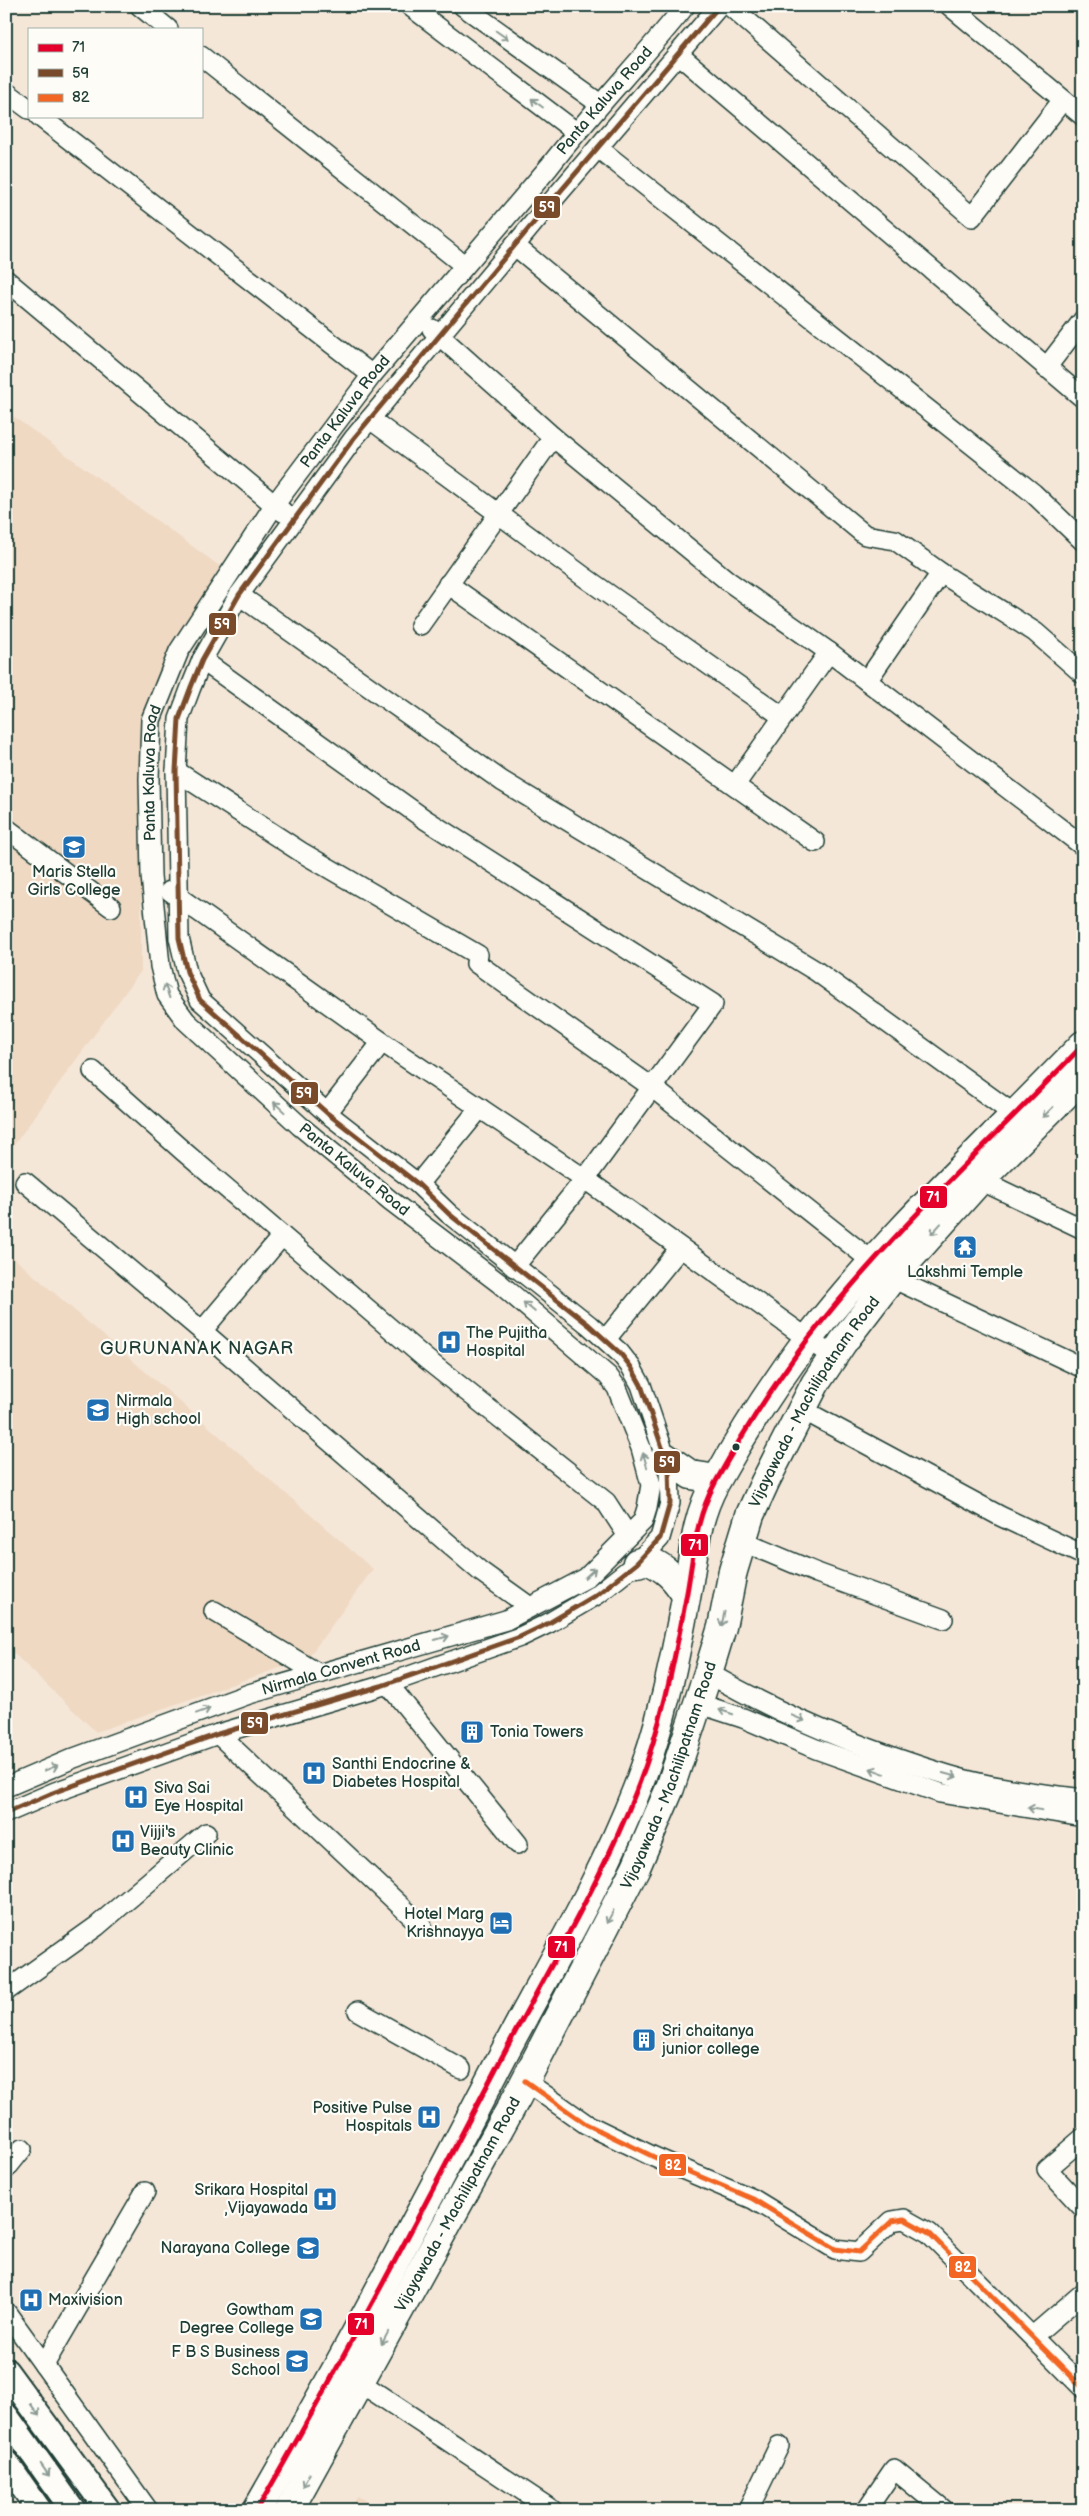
<svg xmlns="http://www.w3.org/2000/svg" width="1089" height="2516" font-family="'Balsamiq Sans',sans-serif">
  <style>
    .built { fill: #efd9c3 }
    .lines { fill: none; stroke-linecap: round; stroke-linejoin: round }
    .minor-casing { stroke: #1f3d34; stroke-width: 22 }
    .major-casing { stroke: #1f3d34; stroke-width: 28 }
    .highway-casing { stroke: #1f3d34; stroke-width: 31 }
    .minor { stroke: #fdfcf7; stroke-width: 19 }
    .major { stroke: #fdfcf7; stroke-width: 24 }
    .highway { stroke: #fdfcf7; stroke-width: 28 }
    .bus-1-casing { stroke: #fdfcf7; stroke-width: 9 }
    .bus-2-casing { stroke: #fdfcf7; stroke-width: 9 }
    .bus-3-casing { stroke: #fdfcf7; stroke-width: 9 }
    .bus-1 { stroke: #e4002b; stroke-width: 5 }
    .bus-2 { stroke: #7a4b2a; stroke-width: 5 }
    .bus-3 { stroke: #f26522; stroke-width: 5 }
    .oneway { stroke: #8e9c96 }
    .bus-dot { fill: #1f3d34; stroke: #fdfcf7; stroke-width: 2 }
    .labels { text-anchor: middle; dominant-baseline: central; stroke-width: 4.5; stroke-linejoin: round; paint-order: stroke }
    .street-label { font-size: 16px; fill: #1f3d34; stroke: #fdfcf7 }
    .poi-label { font-size: 16px; fill: #1f3d34; stroke: #fdfcf7; text-anchor: start }
    .neighbourhood-label { font-size: 18px; letter-spacing: 1px; fill: #1f3d34; stroke: #fdfcf7 }
    .line-badge { stroke: #fdfcf7; stroke-width: 2 }
    .badge-label { font-size: 14px; text-anchor: middle; font-weight: bold; fill: #fff }
  </style>
  <rect width="100%" height="100%" fill="#f5e7d8"/>
  <filter id="ink" filterUnits="userSpaceOnUse"><feTurbulence type="fractalNoise" baseFrequency=".02" numOctaves="2"/><feDisplacementMap in="SourceGraphic" scale="10" xChannelSelector="R" yChannelSelector="G"/><feConvolveMatrix kernelMatrix="1 2 1 2 8 2 1 2 1" color-interpolation-filters="sRGB"/></filter>
  <g filter="url(#ink)">
    <!-- built -->
    <g class="built">
      <path d="M 6,411 L 221,567 L 176,640 L 142,722 L 141,971 L 6,1156 Z"/>
      <path d="M 6,1251 L 373,1569 L 308,1658 L 96,1732 L 6,1646 Z"/>
      <path d="M 358,2496 L 379,2510 L 349,2510 Z"/>
    </g>
    <g class="lines">
      <!-- minor casing -->
      <g class="minor-casing">
        <g id="minor">
          <path d="M 140,6 L 168,29"/>
          <path d="M 410,6 L 576,132"/>
          <path d="M 463,6 L 600,104"/>
          <path d="M 730,6 L 972,217 L 1062,101"/>
          <path d="M 950,6 L 1083,116"/>
          <path d="M 679,55 L 1083,398"/>
          <path d="M 201,56 L 464,265"/>
          <path d="M 6,92 L 29,109"/>
          <path d="M 39,116 L 372,375"/>
          <path d="M 598,148 L 1033,493 L 1083,541"/>
          <path d="M 514,245 L 865,535 L 895,540 L 941,573 L 1035,632 L 1083,674"/>
          <path d="M 6,280 L 283,512"/>
          <path d="M 432,329 L 553,437 L 728,581 L 829,652 L 1083,846"/>
          <path d="M 1046,368 L 1083,320"/>
          <path d="M 370,419 L 587,579 L 783,717"/>
          <path d="M 448,584 L 815,842"/>
          <path d="M 239,595 L 502,781 L 816,971 L 1015,1115"/>
          <path d="M 420,625 L 553,437"/>
          <path d="M 202,660 L 423,818 L 713,1004 L 585,1179 L 514,1267"/>
          <path d="M 867,681 L 941,573"/>
          <path d="M 176,771 L 301,852 L 478,955 L 476,963 L 653,1088 L 873,1262"/>
          <path d="M 735,785 L 829,652"/>
          <path d="M 6,828 L 111,907"/>
          <path d="M 170,891 L 382,1042 L 585,1179 L 833,1357"/>
          <path d="M 93,1071 L 183,1151 L 426,1359 L 606,1502 L 628,1536"/>
          <path d="M 327,1113 L 382,1042"/>
          <path d="M 980,1180 L 1083,1229"/>
          <path d="M 25,1182 L 202,1331 L 480,1571 L 530,1607"/>
          <path d="M 418,1184 L 480,1108"/>
          <path d="M 892,1278 L 1083,1368"/>
          <path d="M 202,1331 L 282,1236"/>
          <path d="M 606,1339 L 680,1248"/>
          <path d="M 803,1410 L 1000,1516 L 1083,1555"/>
          <path d="M 741,1541 L 817,1573 L 943,1619"/>
          <path d="M 214,1611 L 319,1674"/>
          <path d="M 708,1673 C 782,1716 866,1750 948,1775 C 991,1788 1038,1793 1083,1799"/>
          <path d="M 388,1684 L 518,1844"/>
          <path d="M 697,1703 L 743,1718 L 816,1749 L 940,1793 L 1083,1817"/>
          <path d="M 218,1734 L 422,1926"/>
          <path id="s1" d="M 6,1787 L 74,1758 L 249,1694 L 506,1620 L 586,1578 L 643,1521 L 647,1508 L 651,1485 L 641,1448 L 617,1388 L 608,1376 L 499,1283 L 391,1201 L 300,1126 L 186,1021 L 167,995 L 160,966 L 151,876 L 149,779 L 151,720 L 179,651 L 275,504 L 372,375 L 549,167 C 592,111 641,61 685,6"/>
          <path d="M 6,1813 L 55,1792 L 218,1734 L 381,1686 L 520,1637 L 549,1623 L 598,1594 L 637,1563 L 660,1538 L 670,1503 L 669,1468 L 641,1385 L 631,1367 L 620,1353 L 589,1325 L 449,1214 L 418,1184 L 327,1113 L 200,1000 L 187,972 L 179,938 L 176,771 L 179,719 L 191,687 L 202,660 L 239,595 L 354,438 L 541,214 L 719,6"/>
          <path d="M 6,1991 L 97,1926 L 206,1833"/>
          <path d="M 358,2011 L 461,2069"/>
          <path d="M 525,2081 L 586,2124 L 654,2157 L 753,2199 L 835,2249 L 859,2252 L 892,2221 L 904,2219 L 929,2233 L 1083,2388"/>
          <path d="M 1083,2138 L 1047,2169 L 1083,2208"/>
          <path d="M 6,2169 L 22,2149"/>
          <path d="M 6,2312 L 148,2510"/>
          <path d="M 1033,2336 L 1083,2293"/>
          <path d="M 44,2365 L 145,2192"/>
          <path d="M 361,2383 L 552,2510"/>
          <path d="M 748,2510 L 779,2446"/>
          <path d="M 866,2510 L 894,2469 L 944,2510"/>
        </g>
      </g>
      <!-- major casing -->
      <g class="major-casing">
        <g id="major">
          <path d="M 6,2371 L 108,2510"/>
          <path d="M 6,2416 L 73,2510"/>
          <path d="M 6,2463 L 39,2510"/>
        </g>
      </g>
      <!-- highway casing -->
      <g class="highway-casing">
        <g id="highway">
          <path d="M 665,1457 L 691,1475 L 717,1479"/>
          <path d="M 637,1563 L 647,1560 C 666,1568 675,1578 686,1595"/>
          <path d="M 257,2510 C 343,2361 423,2209 502,2057 C 548,1969 601,1882 637,1789 C 661,1728 674,1663 686,1598 C 694,1556 694,1522 715,1483 C 742,1434 774,1384 808,1339 C 890,1233 990,1142 1083,1045"/>
          <path id="s2" d="M 289,2510 L 517,2097 L 636,1867 L 670,1788 L 708,1673 L 722,1627 L 733,1571 L 750,1515 L 765,1482 L 815,1384 L 843,1342 L 892,1278 L 980,1180 L 1083,1077"/>
        </g>
      </g>
      <!-- minor -->
      <use href="#minor" class="minor"/>
      <!-- major -->
      <use href="#major" class="major"/>
      <!-- highway -->
      <use href="#highway" class="highway"/>
      <!-- bus-1 casing -->
      <g class="bus-1-casing">
        <path id="bus-1" d="M 257,2510 C 343,2361 423,2209 502,2057 C 548,1969 601,1882 637,1789 C 661,1728 674,1663 686,1598 C 694,1556 694,1522 715,1483 C 742,1434 774,1384 808,1339 C 890,1233 990,1142 1083,1045"/>
      </g>
      <!-- bus-2 casing -->
      <g class="bus-2-casing">
        <path id="bus-2" d="M 6,1813 L 55,1792 L 218,1734 L 381,1686 L 520,1637 L 549,1623 L 598,1594 L 637,1563 L 660,1538 L 670,1503 L 669,1468 L 641,1385 L 631,1367 L 620,1353 L 589,1325 L 449,1214 L 418,1184 L 327,1113 L 200,1000 L 187,972 L 179,938 L 176,771 L 179,719 L 191,687 L 202,660 L 239,595 L 354,438 L 541,214 L 719,6"/>
      </g>
      <!-- bus-3 casing -->
      <g class="bus-3-casing">
        <path id="bus-3" d="M 525,2081 L 586,2124 L 654,2157 L 753,2199 L 835,2249 L 859,2252 L 892,2221 L 904,2219 L 929,2233 L 1083,2388"/>
      </g>
      <!-- bus-1 -->
      <use href="#bus-1" class="bus-1"/>
      <!-- bus-2 -->
      <use href="#bus-2" class="bus-2"/>
      <!-- bus-3 -->
      <use href="#bus-3" class="bus-3"/>
    </g>
    <!-- one-way arrows -->
    <defs><path id="oneway-shaft" d="M-6 0H5M1.5-3L5.5 0L1.5 3" fill="none" stroke-width="1.6" stroke-linecap="round" stroke-linejoin="round" transform="scale(1.25)"/></defs>
    <g class="oneway">
      <use href="#oneway-shaft" transform="translate(502 35) rotate(35)"/>
      <use href="#oneway-shaft" transform="translate(537 103) rotate(-143)"/>
      <use href="#oneway-shaft" transform="translate(167 991) rotate(-109)"/>
      <use href="#oneway-shaft" transform="translate(279 1107) rotate(-137)"/>
      <use href="#oneway-shaft" transform="translate(1048 1112) rotate(135)"/>
      <use href="#oneway-shaft" transform="translate(936 1229) rotate(132)"/>
      <use href="#oneway-shaft" transform="translate(529 1307) rotate(-140)"/>
      <use href="#oneway-shaft" transform="translate(645 1460) rotate(-106)"/>
      <use href="#oneway-shaft" transform="translate(590 1573) rotate(-42)"/>
      <use href="#oneway-shaft" transform="translate(723 1619) rotate(102)"/>
      <use href="#oneway-shaft" transform="translate(442 1638) rotate(-16)"/>
      <use href="#oneway-shaft" transform="translate(203 1711) rotate(-20)"/>
      <use href="#oneway-shaft" transform="translate(726 1712) rotate(-162)"/>
      <use href="#oneway-shaft" transform="translate(798 1718) rotate(23)"/>
      <use href="#oneway-shaft" transform="translate(51 1768) rotate(-22)"/>
      <use href="#oneway-shaft" transform="translate(877 1771) rotate(-160)"/>
      <use href="#oneway-shaft" transform="translate(950 1775) rotate(15)"/>
      <use href="#oneway-shaft" transform="translate(1035 1809) rotate(-170)"/>
      <use href="#oneway-shaft" transform="translate(610 1917) rotate(118)"/>
      <use href="#oneway-shaft" transform="translate(385 2338) rotate(118)"/>
      <use href="#oneway-shaft" transform="translate(35 2410) rotate(54)"/>
      <use href="#oneway-shaft" transform="translate(45 2470) rotate(55)"/>
      <use href="#oneway-shaft" transform="translate(306 2480) rotate(120)"/>
    </g>
  </g>
  <!-- icons -->
  <defs>
    <g id="university-square" transform="scale(1.25)"><rect x="-9" y="-9" width="18" height="18" rx="4" fill="#1f6fb2" stroke="#fdfcf7"/><path d="M0-5L7-2L0 1L-7-2ZM-4 1L0 2.5L4 1V4Q0 6-4 4Z" fill="#fff"/></g>
    <g id="temple-square" transform="scale(1.25)"><rect x="-9" y="-9" width="18" height="18" rx="4" fill="#1f6fb2" stroke="#fdfcf7"/><path d="M0-6L5-2H3V0L6.5 2.5H4V6H1.5V3h-3V6H-4V2.5H-6.5L-3 0V-2H-5Z" fill="#fff"/></g>
    <g id="hospital-square" transform="scale(1.25)"><rect x="-9" y="-9" width="18" height="18" rx="4" fill="#1f6fb2" stroke="#fdfcf7"/><path d="M-5-5h3v3.5h4V-5h3V5h-3V1.5h-4V5h-3Z" fill="#fff"/></g>
    <g id="school-square" transform="scale(1.25)"><rect x="-9" y="-9" width="18" height="18" rx="4" fill="#1f6fb2" stroke="#fdfcf7"/><path d="M0-5L7-2L0 1L-7-2ZM-4 1L0 2.5L4 1V4Q0 6-4 4Z" fill="#fff"/></g>
    <g id="building-square" transform="scale(1.25)"><rect x="-9" y="-9" width="18" height="18" rx="4" fill="#1f6fb2" stroke="#fdfcf7"/><path d="M-4-6H4V6H1V3H-1V6H-4ZM-2.5-4.3h1.7v1.8h-1.7ZM.8-4.3h1.7v1.8H.8ZM-2.5-1h1.7V.8h-1.7ZM.8-1h1.7V.8H.8Z" fill="#fff"/></g>
    <g id="hotel-square" transform="scale(1.25)"><rect x="-9" y="-9" width="18" height="18" rx="4" fill="#1f6fb2" stroke="#fdfcf7"/><path d="M-6-4.5h1.5V1H6V5H4.5V3h-9V5H-6ZM-4 0a1.8 1.8 0 1 1 3.6 0ZM.5 0V-2.5h3Q6-2.5 6 0Z" fill="#fff"/></g>
  </defs>
  <g fill-rule="evenodd">
    <use href="#university-square" x="74" y="847"/>
    <use href="#temple-square" x="965" y="1247"/>
    <use href="#hospital-square" x="449" y="1342"/>
    <use href="#school-square" x="98" y="1410"/>
    <use href="#building-square" x="472" y="1732"/>
    <use href="#hospital-square" x="314" y="1773"/>
    <use href="#hospital-square" x="136" y="1797"/>
    <use href="#hospital-square" x="123" y="1841"/>
    <use href="#hotel-square" x="501" y="1923"/>
    <use href="#building-square" x="644" y="2040"/>
    <use href="#hospital-square" x="429" y="2117"/>
    <use href="#hospital-square" x="325" y="2199"/>
    <use href="#university-square" x="308" y="2248"/>
    <use href="#hospital-square" x="31" y="2300"/>
    <use href="#university-square" x="311" y="2319"/>
    <use href="#university-square" x="297" y="2361"/>
  </g>
  <!-- markers -->
  <circle class="bus-dot" cx="736" cy="1447" r="4.5"/>
  <g class="labels">
    <!-- street labels -->
    <g class="street-label">
      <text stroke="none"><textPath href="#s1" startOffset="2485">Panta Kaluva Road</textPath></text>
      <text stroke="none"><textPath href="#s1" startOffset="2080">Panta Kaluva Road</textPath></text>
      <text stroke="none"><textPath href="#s1" startOffset="1661">Panta Kaluva Road</textPath></text>
      <text transform="translate(354 1170) rotate(39)">Panta Kaluva Road</text>
      <text stroke="none"><textPath href="#s2" startOffset="1232">Vijayawada - Machilipatnam Road</textPath></text>
      <text stroke="none"><textPath href="#s1" startOffset="356">Nirmala Convent Road</textPath></text>
      <text stroke="none"><textPath href="#s2" startOffset="828">Vijayawada - Machilipatnam Road</textPath></text>
      <text stroke="none"><textPath href="#s2" startOffset="349">Vijayawada - Machilipatnam Road</textPath></text>
    </g>
    <!-- poi labels -->
    <g class="poi-label">
      <text x="74" y="872" text-anchor="middle">Maris Stella<tspan x="74" dy="18">Girls College</tspan></text>
      <text x="965" y="1272" text-anchor="middle">Lakshmi Temple</text>
      <text x="466" y="1333">The Pujitha<tspan x="466" dy="18">Hospital</tspan></text>
      <text x="116" y="1401">Nirmala<tspan x="116" dy="18">High school</tspan></text>
      <text x="490" y="1732">Tonia Towers</text>
      <text x="332" y="1764">Santhi Endocrine &amp;<tspan x="332" dy="18">Diabetes Hospital</tspan></text>
      <text x="154" y="1788">Siva Sai<tspan x="154" dy="18">Eye Hospital</tspan></text>
      <text x="140" y="1832">Vijji's<tspan x="140" dy="18">Beauty Clinic</tspan></text>
      <text x="484" y="1914" text-anchor="end">Hotel Marg<tspan x="484" dy="18">Krishnayya</tspan></text>
      <text x="662" y="2031">Sri chaitanya<tspan x="662" dy="18">junior college</tspan></text>
      <text x="412" y="2108" text-anchor="end">Positive Pulse<tspan x="412" dy="18">Hospitals</tspan></text>
      <text x="308" y="2190" text-anchor="end">Srikara Hospital<tspan x="308" dy="18">,Vijayawada</tspan></text>
      <text x="290" y="2248" text-anchor="end">Narayana College</text>
      <text x="48" y="2300">Maxivision</text>
      <text x="294" y="2310" text-anchor="end">Gowtham<tspan x="294" dy="18">Degree College</tspan></text>
      <text x="280" y="2352" text-anchor="end">F B S Business<tspan x="280" dy="18">School</tspan></text>
    </g>
    <!-- neighbourhood labels -->
    <g class="neighbourhood-label">
      <text x="197" y="1348">GURUNANAK NAGAR</text>
    </g>
  </g>
  <g class="line-badge">
    <rect x="533" y="195" width="28" height="24" rx="5" fill="#7a4b2a"/>
    <rect x="208" y="612" width="29" height="24" rx="5" fill="#7a4b2a"/>
    <rect x="290" y="1081" width="29" height="24" rx="5" fill="#7a4b2a"/>
    <rect x="919" y="1185" width="29" height="24" rx="5" fill="#e4002b"/>
    <rect x="653" y="1450" width="28" height="24" rx="5" fill="#7a4b2a"/>
    <rect x="680" y="1533" width="29" height="24" rx="5" fill="#e4002b"/>
    <rect x="240" y="1711" width="29" height="24" rx="5" fill="#7a4b2a"/>
    <rect x="547" y="1935" width="29" height="24" rx="5" fill="#e4002b"/>
    <rect x="658" y="2153" width="29" height="24" rx="5" fill="#f26522"/>
    <rect x="948" y="2255" width="29" height="24" rx="5" fill="#f26522"/>
    <rect x="347" y="2312" width="28" height="24" rx="5" fill="#e4002b"/>
  </g>
  <g class="badge-label">
    <text x="547" y="212">59</text>
    <text x="222" y="629">59</text>
    <text x="304" y="1098">59</text>
    <text x="933" y="1202">71</text>
    <text x="667" y="1467">59</text>
    <text x="695" y="1550">71</text>
    <text x="255" y="1728">59</text>
    <text x="561" y="1952">71</text>
    <text x="673" y="2170">82</text>
    <text x="963" y="2272">82</text>
    <text x="361" y="2329">71</text>
  </g>
  <!-- margin -->
  <rect width="1089" height="2516" fill="none" stroke="#fdfcf7" stroke-width="25"/>
  <rect x="12" y="12" width="1064" height="2491" fill="none" stroke="#1f3d34" stroke-width="2" filter="url(#ink)"/>
  <!-- legend -->
  <rect x="28" y="28" width="175" height="90" fill="#fdfcf7" stroke="#a4b0a9"/>
  <rect x="38" y="44" width="25" height="8" fill="#e4002b" stroke="#a4b0a9"/>
  <text x="72" y="52" font-size="15" fill="#1f3d34">71</text>
  <rect x="38" y="69" width="25" height="8" fill="#7a4b2a" stroke="#a4b0a9"/>
  <text x="72" y="78" font-size="15" fill="#1f3d34">59</text>
  <rect x="38" y="94" width="25" height="8" fill="#f26522" stroke="#a4b0a9"/>
  <text x="72" y="102" font-size="15" fill="#1f3d34">82</text>
</svg>
